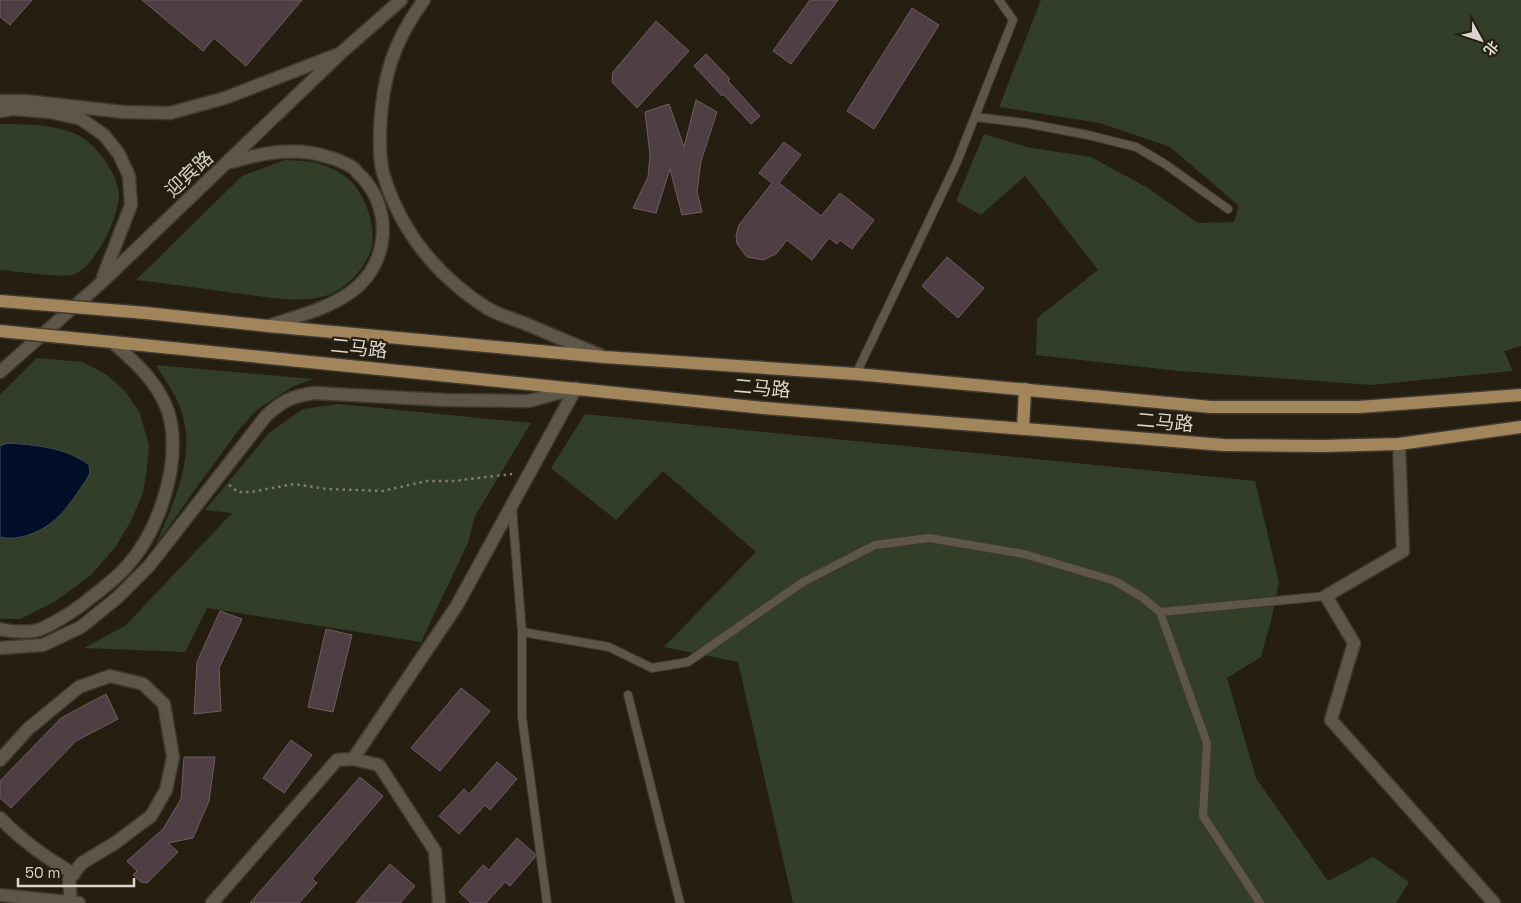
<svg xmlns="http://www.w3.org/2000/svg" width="1521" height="903" font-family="'Space Grotesk','Noto Sans SC',sans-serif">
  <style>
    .green { fill: #323e27 }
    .water { fill: #000e27; stroke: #414a59 }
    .building { fill: #4f3e43; stroke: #6f5d62 }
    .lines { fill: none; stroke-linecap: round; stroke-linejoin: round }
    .service-casing { stroke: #3f3932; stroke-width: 10 }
    .minor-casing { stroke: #3f3932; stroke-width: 15 }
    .secondary-casing { stroke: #3f3932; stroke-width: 15 }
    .primary-casing { stroke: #3f3932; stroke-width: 15 }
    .path { stroke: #827d72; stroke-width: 2.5; stroke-dasharray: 2.5 4; stroke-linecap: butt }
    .service { stroke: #5e5648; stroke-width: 8 }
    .minor { stroke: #5e5648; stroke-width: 12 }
    .secondary { stroke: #5e5648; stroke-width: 12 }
    .primary { stroke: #a3855c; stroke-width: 12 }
    .primary-bridge-casing { stroke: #3f3932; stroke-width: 15; stroke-linecap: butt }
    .primary-bridge { stroke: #a3855c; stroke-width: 12 }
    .labels { text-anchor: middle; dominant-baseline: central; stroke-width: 4.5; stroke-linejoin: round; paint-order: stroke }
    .street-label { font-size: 19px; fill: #dad6ce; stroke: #251e11 }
  </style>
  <rect width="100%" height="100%" fill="#251e11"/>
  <!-- green -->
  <g class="green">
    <path d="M 1041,0 L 1521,0 L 1521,346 L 1504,351 L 1513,371 L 1372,385 L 1179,371 L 1036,355 L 1037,318 L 1098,270 L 1025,176 L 981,215 L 956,201 L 984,134 L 1027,147 L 1091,157 L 1148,188 L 1198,223 L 1234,222 L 1239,206 L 1170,147 L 1100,123 L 999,107 Z"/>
    <path d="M 0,124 C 27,124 54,124 78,135 C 96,144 117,173 119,193 C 120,205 111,228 105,239 C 97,253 87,270 72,275 C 65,278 12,271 0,270 Z"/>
    <path d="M 285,160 C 307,160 328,163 346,177 C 365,191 379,231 370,253 C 362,271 347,288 328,295 C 301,305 262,296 234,293 C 201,288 169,284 136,280 L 242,176 Z"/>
    <path d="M 37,358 L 83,362 L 107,375 L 125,391 L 140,413 L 149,446 L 147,468 L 143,493 L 131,521 L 116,546 L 91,575 L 56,601 L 20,619 L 0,619 L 0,395 Z"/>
    <path d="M 156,365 L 313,379 L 292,387 L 258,409 L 241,427 L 199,484 L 155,546 C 173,504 196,459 182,413 C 177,396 165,380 156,365 Z"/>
    <path d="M 339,404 L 531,423 L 475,516 L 468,543 L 421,642 L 207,608 L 185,652 L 84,648 L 126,625 L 232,513 L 205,510 L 269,433 L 303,409 Z"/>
    <path d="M 585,414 L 1255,481 L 1279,582 L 1271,621 L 1261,657 L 1227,678 L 1256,778 L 1328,881 L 1373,857 L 1409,882 L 1396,903 L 793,903 L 738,662 L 664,647 L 756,552 L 663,471 L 616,520 L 551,468 Z"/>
  </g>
  <!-- water -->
  <path class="water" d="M 7,443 C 35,445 66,447 89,465 L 90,473 L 87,479 C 78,491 69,507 58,517 C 44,531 19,542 0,537 L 0,446 Z"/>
  <!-- building -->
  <g class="building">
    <path d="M 0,0 L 32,0 L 10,25 L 0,17 Z"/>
    <path d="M 142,0 L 302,0 L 246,66 L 214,38 L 203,51 Z"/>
    <path d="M 810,0 L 838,0 L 791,64 L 773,51 Z"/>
    <path d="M 912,8 L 939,25 L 874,129 L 847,111 Z"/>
    <path d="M 656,21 L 689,51 L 637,108 L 612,82 L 613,72 Z"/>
    <path d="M 706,54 L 730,79 L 728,81 L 760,116 L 751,124 L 723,94 L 722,96 L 694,66 Z"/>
    <path d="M 696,100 L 717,112 L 701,161 L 697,192 L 702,212 L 682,215 L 670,169 L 656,213 L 633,208 L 648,177 L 650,155 L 645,112 L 669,104 L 684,147 Z"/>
    <path d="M 784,142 L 801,155 L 779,183 L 821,216 L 840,193 L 874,220 L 852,249 L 840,240 L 837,244 L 829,238 L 812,260 L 787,240 L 776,254 L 763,260 L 747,257 L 737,244 L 736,235 L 739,225 L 772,183 L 759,173 Z"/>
    <path d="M 947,257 L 984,288 L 958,318 L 922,286 Z"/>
    <path d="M 220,611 L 242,619 L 219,668 L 221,711 L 194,714 L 197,662 Z"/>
    <path d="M 326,629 L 352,635 L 333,712 L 308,707 Z"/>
    <path d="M 461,688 L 490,711 L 440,771 L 411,748 Z"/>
    <path d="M 106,694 L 118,719 L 76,741 L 11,808 L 0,798 L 0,781 L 61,718 Z"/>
    <path d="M 291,740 L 312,755 L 284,793 L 263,778 Z"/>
    <path d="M 184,757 L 215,757 L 209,801 L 193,838 L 168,843 L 178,852 L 147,883 L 141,882 L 133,875 L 137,871 L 127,861 L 163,829 L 181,799 Z"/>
    <path d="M 497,762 L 517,779 L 490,810 L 485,805 L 459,834 L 439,816 L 464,789 L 469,794 Z"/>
    <path d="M 360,777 L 383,796 L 312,879 L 317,883 L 299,903 L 250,903 Z"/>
    <path d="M 517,838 L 535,854 L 535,857 L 510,886 L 505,882 L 486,903 L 471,903 L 459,892 L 483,865 L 489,870 Z"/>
    <path d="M 390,864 L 415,886 L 400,903 L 356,903 Z"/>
  </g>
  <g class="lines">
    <!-- service casing -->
    <g class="service-casing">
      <g id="service">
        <path d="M 975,117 L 1025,123 L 1088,135 L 1136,147 L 1165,164 L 1228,209"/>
        <path d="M 856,374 L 957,162 L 1013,20 L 999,0"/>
        <path d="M 512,507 L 522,632 L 522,717 L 547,903"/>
        <path d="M 1160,612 L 1326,596"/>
        <path d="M 522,632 L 609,647 L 652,668 L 688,662 L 803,582 L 875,545 L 929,538 L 1024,554 L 1115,581 L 1142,597 L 1160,612 L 1207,743 L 1203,816 L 1260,903"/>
        <path d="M 628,695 L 680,903"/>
      </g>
    </g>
    <!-- minor casing -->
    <g class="minor-casing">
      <g id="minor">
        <path d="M 1399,444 L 1403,551 L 1326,596 L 1354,643 L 1331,720 L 1494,903"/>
        <path d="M 353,759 L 456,607 L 576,388"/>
        <path d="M 0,760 L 28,729 L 79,687 L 110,676 L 143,684 L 164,704 L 173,757 L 166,790 L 151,816 L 115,843 L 82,863 L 69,879 L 71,902"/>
        <path d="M 0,818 C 22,841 46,858 74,874"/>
        <path d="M 0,895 L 79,903"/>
        <path d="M 212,903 L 337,760 L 353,759 L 379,765 L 435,851 L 439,903"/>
      </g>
    </g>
    <!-- secondary casing -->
    <g class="secondary-casing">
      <g id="secondary">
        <path d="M 424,0 C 393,42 382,78 380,131 C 380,145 379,162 384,176 C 401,232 438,277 487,308 C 499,315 513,319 526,324 C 550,334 575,345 600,355"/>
        <path d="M 0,101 L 26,101 L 123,112 L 170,113 L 225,98 L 336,55"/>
        <path d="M 0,111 L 12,109 L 50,112 L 81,119 L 104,135 L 119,154 L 129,176 L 131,205 L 103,277"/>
        <path d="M 231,162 C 263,153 295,146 328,157 C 336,159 345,163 352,167 C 356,170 359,175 363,178 C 392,211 389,261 355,289 C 330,309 297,316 268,326"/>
        <path d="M 0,372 L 102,282 L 342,52 L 401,0"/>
        <path d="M 0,629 C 11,632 23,632 34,631 C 46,629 74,611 84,603 C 99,591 115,580 127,566 C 158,532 179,469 171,423 C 165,389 137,363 112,342"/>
        <path d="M 0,648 L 43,645 L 81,627 L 118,597 L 149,566 L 266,416 C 282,401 292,396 314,393 L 445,400 L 529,401 L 573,389"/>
      </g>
    </g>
    <!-- primary casing -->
    <g class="primary-casing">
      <g id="primary">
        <path d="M 146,313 L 268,326 L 604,357 L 856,374 L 1211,407 L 1359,407 L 1521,395"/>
        <path d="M 112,342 L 764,408 L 1223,445 L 1322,446 L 1399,444 L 1521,427"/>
        <path d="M 1023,429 L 1025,389"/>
      </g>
    </g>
    <!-- path -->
    <path class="path" d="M 229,485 L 238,492 L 251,492 L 294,484 L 327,489 L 383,491 L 426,481 L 453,481 L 512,474"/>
    <!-- service -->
    <use href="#service" class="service"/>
    <!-- minor -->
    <use href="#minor" class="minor"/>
    <!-- secondary -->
    <use href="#secondary" class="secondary"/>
    <!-- primary -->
    <use href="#primary" class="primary"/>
    <!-- primary-bridge casing -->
    <g class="primary-bridge-casing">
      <g id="primary-bridge">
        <path d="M 0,301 L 146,313"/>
        <path d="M 0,331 L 112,342"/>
      </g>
    </g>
    <!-- primary-bridge -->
    <use href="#primary-bridge" class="primary-bridge"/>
  </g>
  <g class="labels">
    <!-- street labels -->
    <g class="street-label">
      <text transform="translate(189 174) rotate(-43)">迎宾路</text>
      <text transform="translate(359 348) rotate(6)">二马路</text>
      <text transform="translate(762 388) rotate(5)">二马路</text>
      <text transform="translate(1165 422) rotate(5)">二马路</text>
    </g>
  </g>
  <!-- north arrow -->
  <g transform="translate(1481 40) rotate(130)" stroke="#251e11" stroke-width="4" paint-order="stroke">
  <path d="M0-4L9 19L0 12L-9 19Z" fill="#dad6ce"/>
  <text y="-8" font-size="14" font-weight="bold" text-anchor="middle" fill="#dad6ce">北</text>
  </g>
  <!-- scale -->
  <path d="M18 878v8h116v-8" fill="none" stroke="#dad6ce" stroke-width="2.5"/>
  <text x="25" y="878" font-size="15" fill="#dad6ce" stroke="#251e11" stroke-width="4" paint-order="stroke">50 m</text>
</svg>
